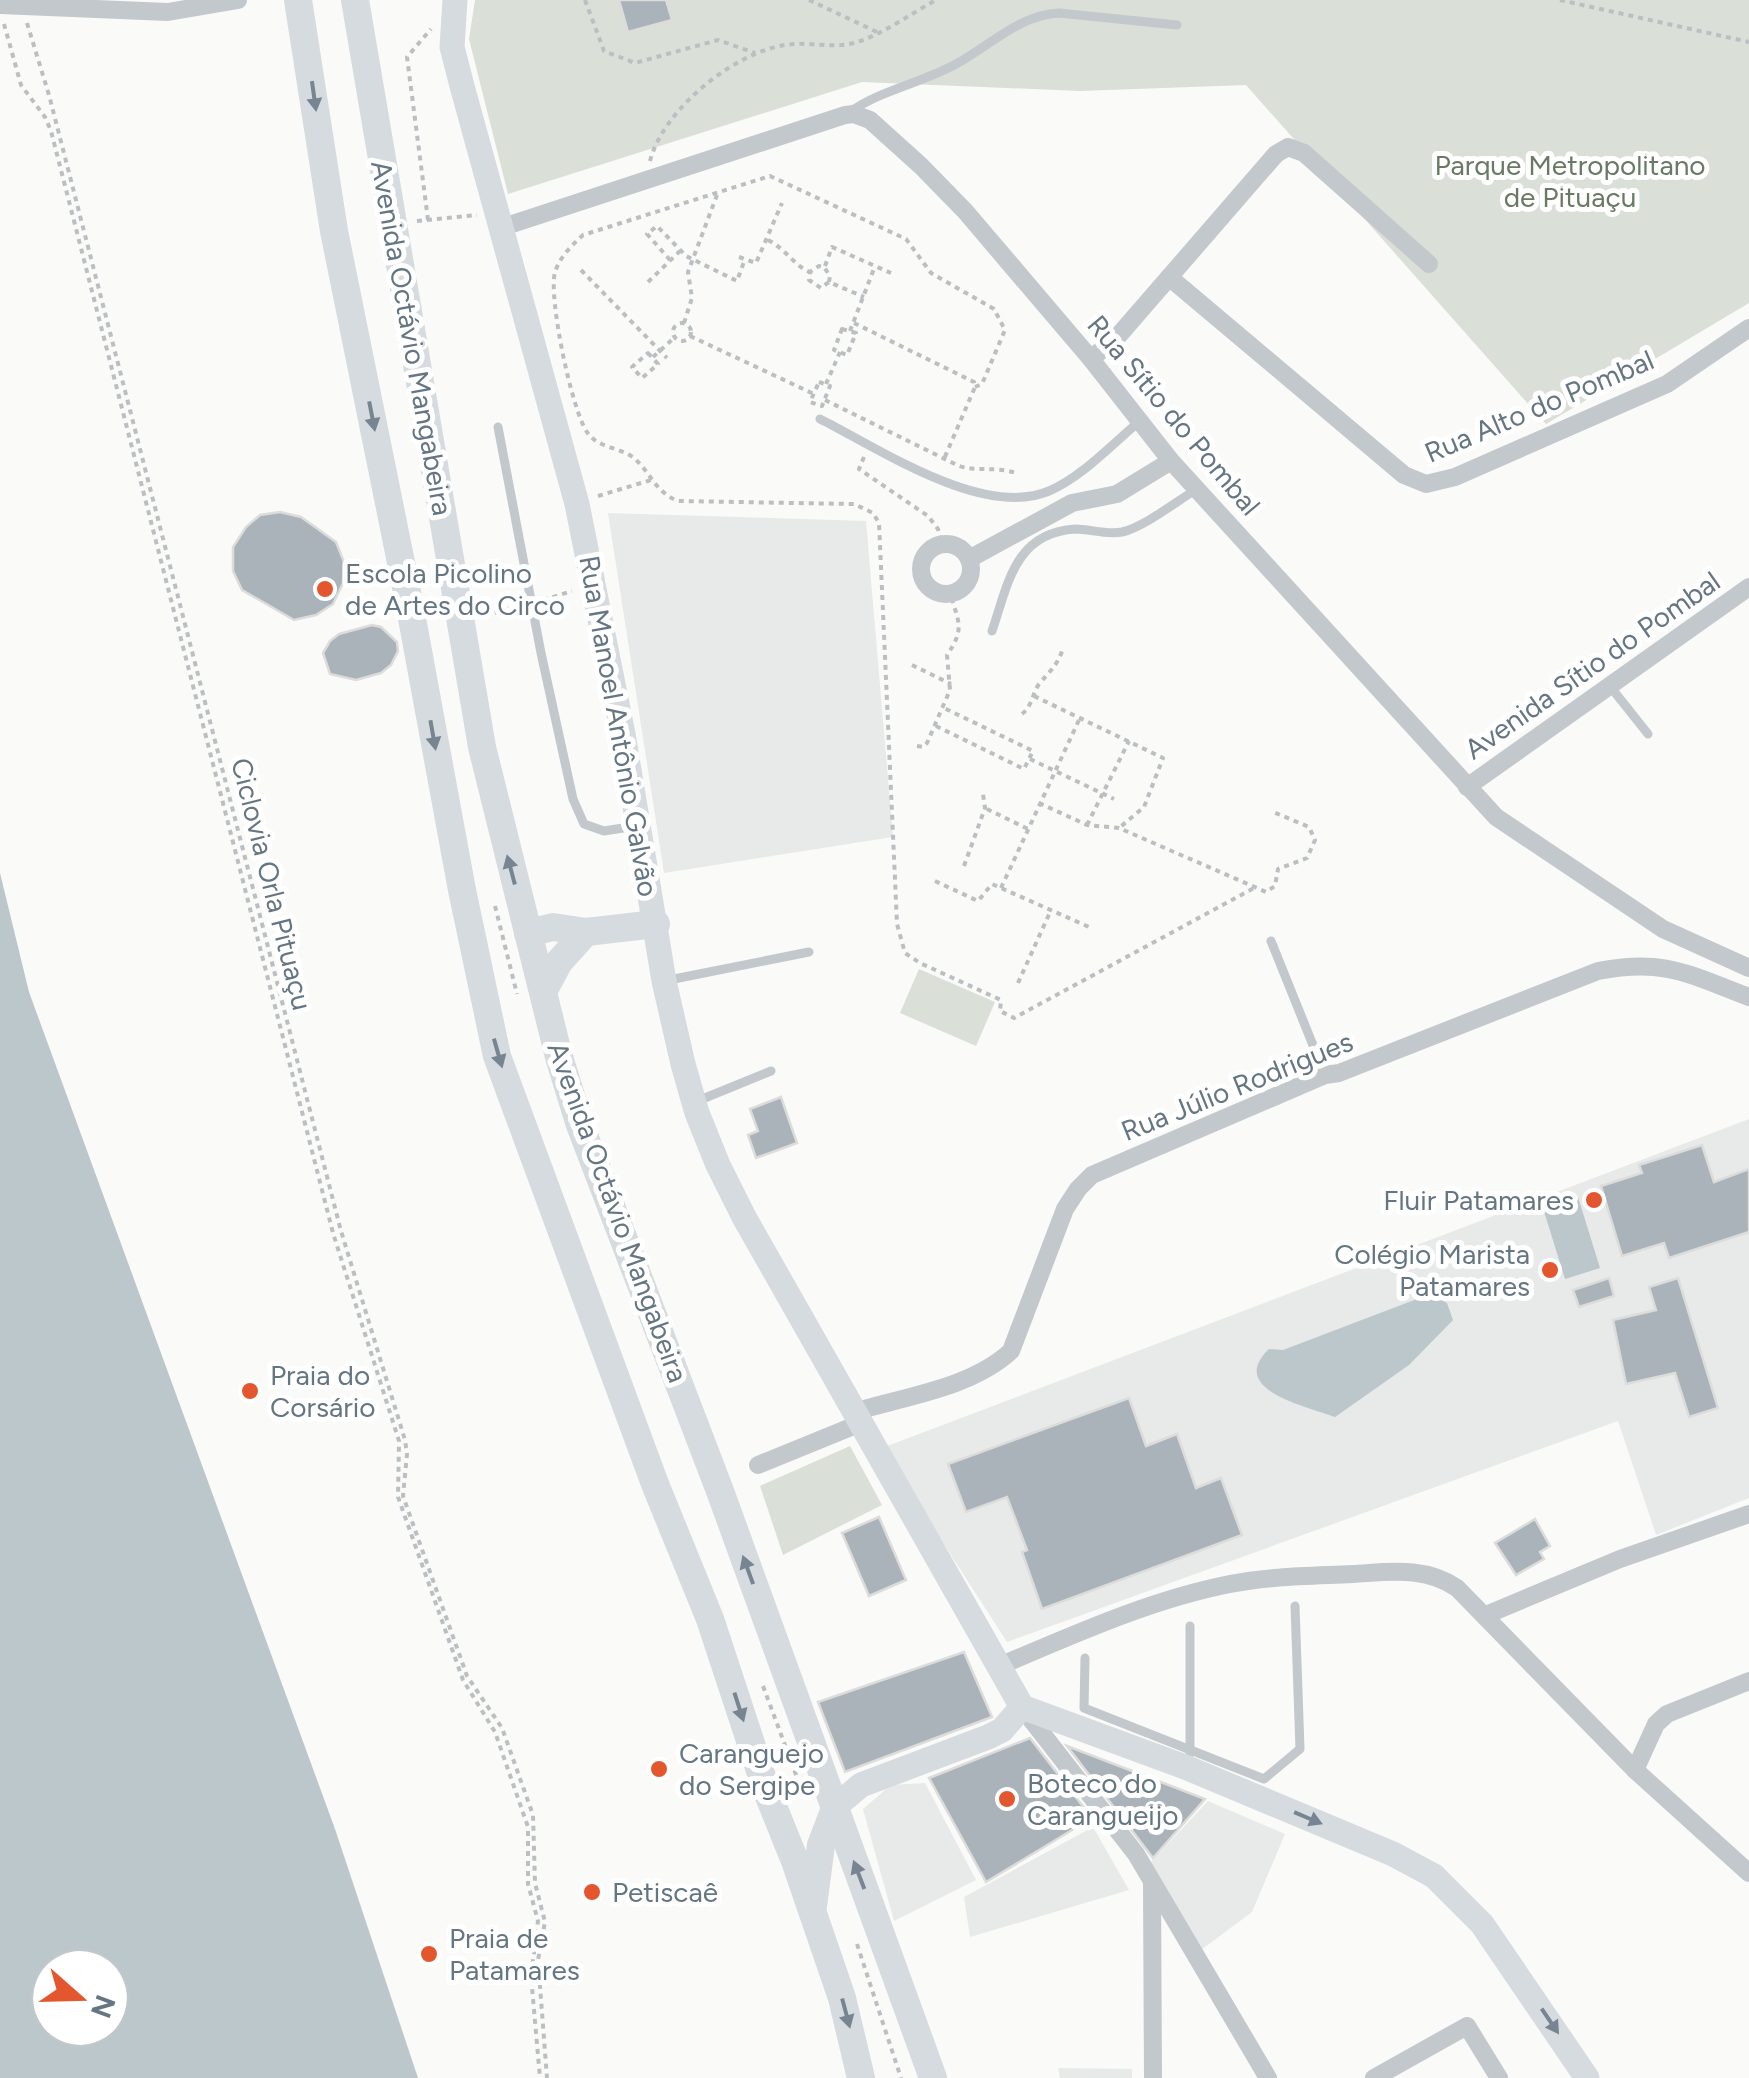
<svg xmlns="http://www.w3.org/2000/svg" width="1749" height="2078" font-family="Figtree,sans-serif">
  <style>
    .built { fill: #e8e9e9 }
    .green { fill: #dadfd7 }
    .water { fill: #bbc7cb; fill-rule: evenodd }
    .building { fill: #aab3b9; stroke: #dcdcda; stroke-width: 2.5 }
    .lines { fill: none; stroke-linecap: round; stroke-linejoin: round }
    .path { stroke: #bbbfc2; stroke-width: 4; stroke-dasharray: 5 5; stroke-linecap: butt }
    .lane { stroke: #c3c8cc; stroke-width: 9 }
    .street { stroke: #c3c8cc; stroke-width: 18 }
    .secondary { stroke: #d6dbdf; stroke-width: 25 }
    .primary { stroke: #d6dbdf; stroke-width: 28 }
    .oneway { fill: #768591 }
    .poi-dot { fill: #e4572e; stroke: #fff; stroke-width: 4 }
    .labels { text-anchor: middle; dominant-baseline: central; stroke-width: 10; stroke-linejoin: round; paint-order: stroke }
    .park-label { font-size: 28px; fill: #687a64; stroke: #fff }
    .street-label { font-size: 28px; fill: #657683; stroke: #fff }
    .poi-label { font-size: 28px; fill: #657683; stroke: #fff; text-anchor: start }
  </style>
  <rect width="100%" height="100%" fill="#fafaf8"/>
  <!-- built -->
  <g class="built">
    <path d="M 608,513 L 866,521 L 893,837 L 664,873 Z"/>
    <path d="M 1749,1119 L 1749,1498 L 1656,1535 L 1618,1421 L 1007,1642 L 882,1448 Z"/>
    <path d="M 925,1783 L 976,1880 L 894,1921 L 863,1809 L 891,1785 Z"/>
    <path d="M 1208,1801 L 1285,1834 L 1252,1912 L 1201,1950 L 1150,1863 Z"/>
    <path d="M 1093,1827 L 1129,1890 L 970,1937 L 964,1897 Z"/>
    <path d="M 1058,2068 L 1132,2069 L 1132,2078 L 1060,2078 Z"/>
  </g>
  <!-- green -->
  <g class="green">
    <path d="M 475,0 L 1749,0 L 1749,303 L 1546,424 L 1246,85 L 1080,91 L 862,82 L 508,194 L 469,39 Z"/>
    <path d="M 919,969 L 995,1002 L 976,1046 L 900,1013 Z"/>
    <path d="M 850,1446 L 882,1505 L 783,1555 L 760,1486 Z"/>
  </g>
  <!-- water -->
  <g class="water">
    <path d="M 0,873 L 29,992 L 335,1829 L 418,2078 L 0,2078 ZM 50,1968 L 110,1968 L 110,2028 L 50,2028 Z"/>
    <path d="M 1578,1197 L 1600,1268 L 1565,1279 L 1543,1208 Z"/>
    <path d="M 1430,1294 L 1447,1303 L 1453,1320 L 1409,1365 L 1335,1417 C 1307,1406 1226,1390 1269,1349 L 1283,1350 Z"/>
  </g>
  <!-- building -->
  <g class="building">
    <path d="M 619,0 L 666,0 L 672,20 L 628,32 Z"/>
    <path d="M 280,512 L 301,517 L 336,542 L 344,562 L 343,583 L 333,604 L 316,615 L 294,620 L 242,590 L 233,571 L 233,547 L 246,527 L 260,515 Z"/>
    <path d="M 372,625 L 381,627 L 397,642 L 398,651 L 391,665 L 381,673 L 356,680 L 330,674 L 323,653 L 330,641 L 339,634 Z"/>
    <path d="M 781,1097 L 797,1143 L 756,1158 L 748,1135 L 758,1131 L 750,1109 Z"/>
    <path d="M 1702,1145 L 1714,1182 L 1749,1169 L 1749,1232 L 1669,1258 L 1664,1243 L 1622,1256 L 1601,1186 L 1642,1173 L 1639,1165 Z"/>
    <path d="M 1609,1278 L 1614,1296 L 1579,1307 L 1573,1290 Z"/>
    <path d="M 1678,1278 L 1718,1408 L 1689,1417 L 1675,1373 L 1626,1384 L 1613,1320 L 1656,1310 L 1649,1287 Z"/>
    <path d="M 1129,1398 L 1146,1446 L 1177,1434 L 1196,1488 L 1221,1478 L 1242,1535 L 1042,1609 L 1022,1552 L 1027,1550 L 1007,1497 L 966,1512 L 948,1464 Z"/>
    <path d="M 879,1517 L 906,1580 L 869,1596 L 842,1533 Z"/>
    <path d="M 1535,1519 L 1550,1546 L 1540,1552 L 1544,1559 L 1516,1575 L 1495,1543 Z"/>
    <path d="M 964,1652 L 992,1717 L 845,1772 L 818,1702 Z"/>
    <path d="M 1030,1738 L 1092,1818 L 986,1882 L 929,1778 Z"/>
    <path d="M 1067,1746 L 1205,1799 L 1153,1858 Z"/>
  </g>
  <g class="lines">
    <!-- path -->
    <g class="path">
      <path d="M 585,0 L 604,51 L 635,63 L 718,40 L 755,53"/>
      <path d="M 809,0 L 877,32"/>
      <path d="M 1560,0 L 1749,42"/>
      <path d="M 27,23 L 49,95 L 341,1231 L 405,1440 L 407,1454 L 403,1496 L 467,1676 L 502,1728 L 533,1815 L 535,1883 L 545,1922 L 538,1960 L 547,2078"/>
      <path d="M 4,24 L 21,85 L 45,117 L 51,131 L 333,1233 L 399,1441 L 398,1497 L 463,1680 L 495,1732 L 528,1827 L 528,1884 L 538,1921 L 531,1976 L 540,2078"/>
      <path d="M 650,161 C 663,110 733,53 785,45 C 808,41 831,49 854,43 C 882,35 910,14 936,0"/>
      <path d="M 428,220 L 407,57 L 431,29"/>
      <path d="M 417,221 L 477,215"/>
      <path d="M 768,240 C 786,249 793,265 810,272"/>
      <path d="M 739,257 L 756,263 L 782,203"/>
      <path d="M 670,260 L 647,234 L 657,226 L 686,256 L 737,281 L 745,259"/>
      <path d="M 825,266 L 832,247 L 891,273"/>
      <path d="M 581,270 L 667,358"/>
      <path d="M 648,282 L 680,251"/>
      <path d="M 829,282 L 830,276 L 824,267 L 819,266 L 810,272 L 809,280 L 821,288 L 829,282 L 864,297"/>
      <path d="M 684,323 L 692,298 L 688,272 L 717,195"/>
      <path d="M 854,323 L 974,382 L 975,387 L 944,459"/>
      <circle cx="682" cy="332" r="9"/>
      <path d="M 842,329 L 856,333 L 847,355 L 834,350 Z"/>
      <path d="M 850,331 L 875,266"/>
      <path d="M 690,336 L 814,394"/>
      <path d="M 648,353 L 658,364 L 642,378 L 632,367 Z"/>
      <path d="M 653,357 L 675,337"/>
      <path d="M 819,382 L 830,386 L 822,406 L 810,402 Z"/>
      <path d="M 826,384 L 840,352"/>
      <path d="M 975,387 L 982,384 L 1005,330 L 994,309 L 931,273 L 906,239 L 770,176 L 583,235 C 571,246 560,257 555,272 C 548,297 572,411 587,432 C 597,448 620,447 634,458 C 651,473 655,492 678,501 L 854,504 L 873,513 L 879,523 L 897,924 L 905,953 L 920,963 L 1001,1000 L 1000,1011 L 1014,1018 L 1254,888"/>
      <path d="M 825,400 L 959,466 C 979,472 993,466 1016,473"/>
      <path d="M 864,457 L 859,469 L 928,516 L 938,529 L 942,544"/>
      <path d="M 598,496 L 651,480"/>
      <path d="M 543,600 L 572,591"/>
      <path d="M 485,615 L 520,607"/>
      <path d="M 912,665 L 951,684"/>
      <path d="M 1034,696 L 1163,758 L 1144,807 L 1119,828"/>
      <path d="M 1022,714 C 1033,705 1032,694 1039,684 C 1050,671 1058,665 1063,648"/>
      <path d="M 936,726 L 1024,769 L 1033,751 L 944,708"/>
      <path d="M 917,746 L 923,747 L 927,743 L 950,690 L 947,655 C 965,629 959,623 950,593"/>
      <path d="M 1030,759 L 1114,799"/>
      <path d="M 1039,803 L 1087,825 L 1119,828 L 1266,892 L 1275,886 L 1278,869 L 1307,858 L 1315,840 L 1309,827 L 1271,811"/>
      <path d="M 987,809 L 1028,829"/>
      <path d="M 1087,825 L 1129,741"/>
      <path d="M 964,866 L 985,808 L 983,794"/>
      <path d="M 935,881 L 978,901 L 992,884 L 1089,927"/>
      <path d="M 1001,888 L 1079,720"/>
      <path d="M 495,906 L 517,994"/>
      <path d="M 1018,983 L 1051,910"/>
      <path d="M 763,1686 L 798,1780"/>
      <path d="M 857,1944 L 901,2078"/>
    </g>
    <!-- lane -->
    <g class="lane">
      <path d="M 850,112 C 883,89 922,83 956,64 C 991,45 1019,15 1059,13 L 1177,25"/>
      <path d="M 820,419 C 880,449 983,519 1049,491 C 1082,477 1112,444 1140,421"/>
      <path d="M 498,427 L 541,653 L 573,799 L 584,824 L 604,831 L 636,826"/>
      <path d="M 992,631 C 1008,585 1014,533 1075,529 C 1090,529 1106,535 1122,532 C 1144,527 1177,501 1197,489"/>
      <path d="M 1609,685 L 1648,734"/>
      <path d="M 1271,941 L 1325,1075"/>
      <path d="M 669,980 L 809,952"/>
      <path d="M 695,1102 L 771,1071"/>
      <path d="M 1190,1626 L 1190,1753"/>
      <path d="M 1085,1658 L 1084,1708 L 1264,1779 L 1300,1749 L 1295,1606"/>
    </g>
    <!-- street -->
    <g class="street">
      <path d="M 0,5 L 168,12 L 238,0"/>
      <path d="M 500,228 L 845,115 L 854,114 L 870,120 L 921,166 L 965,211 L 1091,359 L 1171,461 L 1496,817 L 1663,929 L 1749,968"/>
      <path d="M 1169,277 L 1404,475 L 1426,484 L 1455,477 L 1667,384 L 1749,328"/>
      <path d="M 1091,359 L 1119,335 L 1276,154 L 1288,147 L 1304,153 L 1429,264"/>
      <circle cx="946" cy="569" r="25"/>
      <path d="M 969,559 L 1072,503 L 1117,494 L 1171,461"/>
      <path d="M 1467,787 L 1749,587"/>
      <path d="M 854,1412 C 906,1396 971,1388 1011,1351 L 1065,1209 L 1078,1189 L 1092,1175 L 1325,1075 L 1339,1073 L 1598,971 C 1664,958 1688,974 1749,997"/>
      <path d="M 758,1465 L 861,1423"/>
      <path d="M 1486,1615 L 1620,1559 L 1749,1514"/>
      <path d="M 997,1667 C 1073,1635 1149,1600 1230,1584 C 1270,1576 1312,1576 1353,1574 C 1389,1572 1425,1566 1457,1588 L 1635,1770 L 1749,1873"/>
      <path d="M 1023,1709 L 1136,1854 L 1268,2078"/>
      <path d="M 1635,1770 L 1656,1724 L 1667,1714 L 1749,1681"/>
      <path d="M 1152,1883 L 1153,2078"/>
      <path d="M 1374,2078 L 1467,2026 L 1499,2078"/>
    </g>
    <!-- secondary -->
    <g class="secondary">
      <path d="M 455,0 L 452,47 L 462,86 L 577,504 L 623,734 L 664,981 L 683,1064 L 697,1113 L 718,1165 L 744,1217 L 1022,1707 L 1185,1767 L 1393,1854 L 1434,1876 L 1482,1924 L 1587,2078"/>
      <path d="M 836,1806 L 861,1785 L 988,1737 L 1002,1730 L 1022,1707"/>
    </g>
    <!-- primary -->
    <g class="primary">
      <path d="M 298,0 L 334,231 L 409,602 L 462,890 L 497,1056 L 655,1484 L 710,1619 L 766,1789 L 795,1861 L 842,1998 L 861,2078"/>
      <path d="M 355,0 L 482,747 L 559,1057 L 580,1125 L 720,1491 L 933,2078"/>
      <path d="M 528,933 L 553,927 L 586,932 L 656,924"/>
      <path d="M 544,990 L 559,962 L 586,932"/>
      <path d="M 813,1906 L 821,1845 L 836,1806"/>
    </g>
  </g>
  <!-- one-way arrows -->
  <defs><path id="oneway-solid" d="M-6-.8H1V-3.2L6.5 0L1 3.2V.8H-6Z" transform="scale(2.5)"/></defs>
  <g class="oneway">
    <use href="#oneway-solid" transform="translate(314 96) rotate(82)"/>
    <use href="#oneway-solid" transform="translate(372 416) rotate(79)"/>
    <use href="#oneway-solid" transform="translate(433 735) rotate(80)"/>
    <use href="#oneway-solid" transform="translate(511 870) rotate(-105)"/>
    <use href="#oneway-solid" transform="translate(498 1053) rotate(74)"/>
    <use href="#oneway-solid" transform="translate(748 1570) rotate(-110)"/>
    <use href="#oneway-solid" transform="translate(739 1707) rotate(72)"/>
    <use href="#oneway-solid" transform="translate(1308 1818) rotate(23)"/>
    <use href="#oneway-solid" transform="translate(859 1875) rotate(-111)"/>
    <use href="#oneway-solid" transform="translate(846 2013) rotate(75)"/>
    <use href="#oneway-solid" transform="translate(1550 2021) rotate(56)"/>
  </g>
  <!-- markers -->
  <g class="poi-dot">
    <circle cx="325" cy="589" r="10"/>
    <circle cx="1594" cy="1200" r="10"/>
    <circle cx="1550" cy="1270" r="10"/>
    <circle cx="250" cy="1391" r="10"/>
    <circle cx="659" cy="1769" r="10"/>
    <circle cx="1007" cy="1799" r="10"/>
    <circle cx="592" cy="1892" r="10"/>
    <circle cx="429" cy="1954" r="10"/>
  </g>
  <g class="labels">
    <!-- park labels -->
    <g class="park-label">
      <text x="1570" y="165">Parque Metropolitano<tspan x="1570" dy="32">de Pituaçu</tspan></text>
    </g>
    <!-- street labels -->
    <g class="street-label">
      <text transform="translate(412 338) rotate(80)">Avenida Octávio Mangabeira</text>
      <text transform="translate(1539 406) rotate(-23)">Rua Alto do Pombal</text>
      <text transform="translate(1174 415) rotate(50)">Rua Sítio do Pombal</text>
      <text transform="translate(1592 665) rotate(-35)">Avenida Sítio do Pombal</text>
      <text transform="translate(619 726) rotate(80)">Rua Manoel Antônio Galvão</text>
      <text transform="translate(272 884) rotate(76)">Ciclovia Orla Pituaçu</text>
      <text transform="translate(1237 1086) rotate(-22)">Rua Júlio Rodrigues</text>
      <text transform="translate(618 1212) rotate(70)">Avenida Octávio Mangabeira</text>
    </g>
    <!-- poi labels -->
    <g class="poi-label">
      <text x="345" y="573">Escola Picolino<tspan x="345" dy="32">de Artes do Circo</tspan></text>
      <text x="1574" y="1200" text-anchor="end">Fluir Patamares</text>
      <text x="1530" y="1254" text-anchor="end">Colégio Marista<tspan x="1530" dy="32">Patamares</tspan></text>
      <text x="270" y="1375">Praia do<tspan x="270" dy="32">Corsário</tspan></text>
      <text x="679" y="1753">Caranguejo<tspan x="679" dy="32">do Sergipe</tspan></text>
      <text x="1027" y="1783">Boteco do<tspan x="1027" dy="32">Carangueijo</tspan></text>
      <text x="612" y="1892">Petiscaê</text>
      <text x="449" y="1938">Praia de<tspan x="449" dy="32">Patamares</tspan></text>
    </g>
  </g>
  <!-- north arrow -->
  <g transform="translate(80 1998) rotate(110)"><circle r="48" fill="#ffffff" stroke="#c1c8cd" stroke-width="2.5"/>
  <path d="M0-8L18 38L0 25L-18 38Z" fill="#e4572e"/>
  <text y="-15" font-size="28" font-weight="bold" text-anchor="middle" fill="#657683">N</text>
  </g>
</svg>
